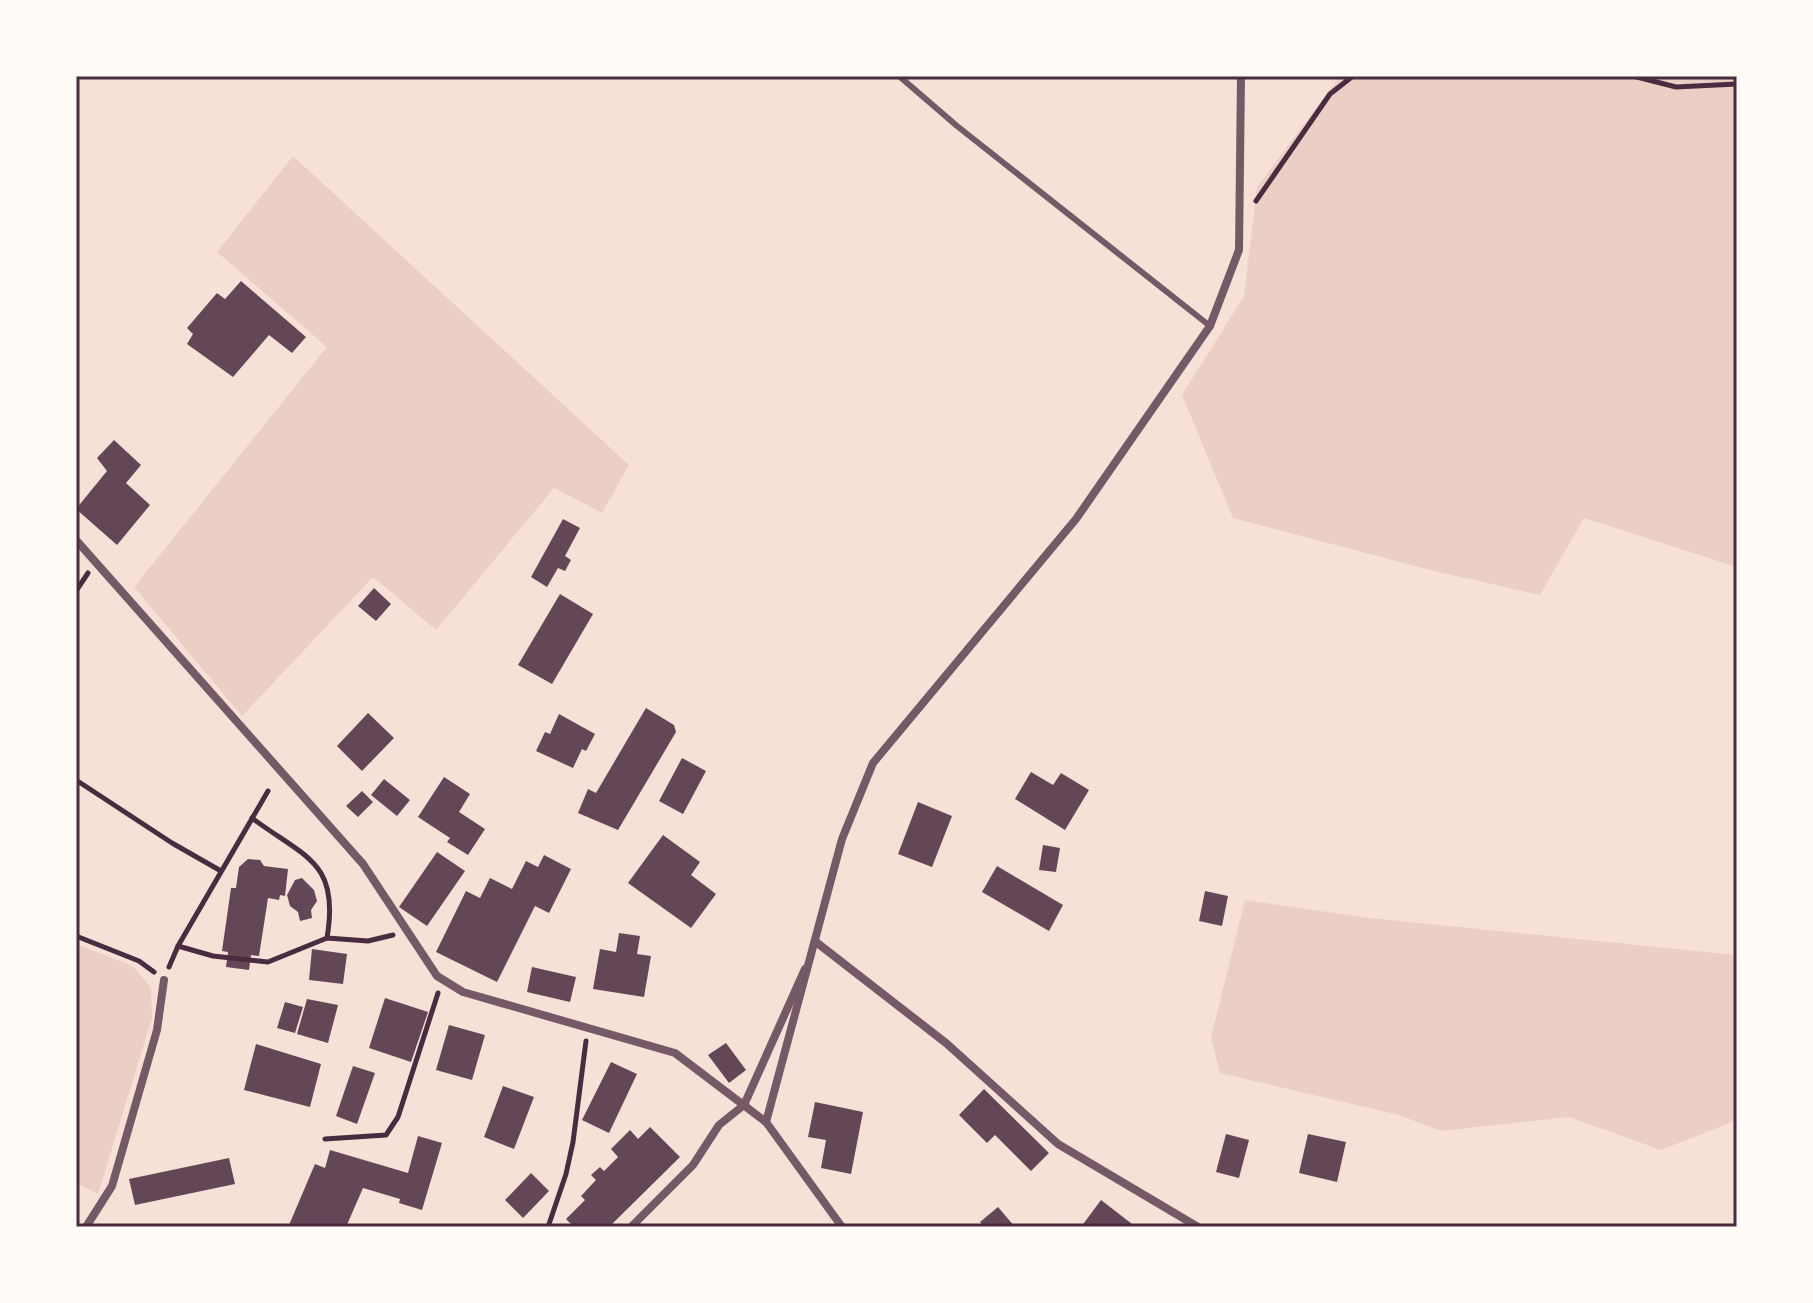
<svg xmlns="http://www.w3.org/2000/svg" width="1813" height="1303" font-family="Inter,sans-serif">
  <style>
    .green { fill: #ebcfc5 }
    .building { fill: #644757 }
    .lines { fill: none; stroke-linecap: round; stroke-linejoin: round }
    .path { stroke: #4a2c40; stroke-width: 5 }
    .service { stroke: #755966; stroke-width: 6 }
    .minor { stroke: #755966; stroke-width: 8 }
    .neatline { fill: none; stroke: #4a2c40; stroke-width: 3 }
  </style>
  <rect width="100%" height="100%" fill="#f7e1d7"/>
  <!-- green -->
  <g class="green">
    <path d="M 1340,76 L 1737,76 L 1737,567 L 1584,518 L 1540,595 L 1434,571 L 1233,518 L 1182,395 L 1244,296 L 1257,187 Z"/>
    <path d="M 293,156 L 629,465 L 602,513 L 554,488 L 436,630 L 373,577 L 242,716 L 134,587 L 327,347 L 217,252 Z"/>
    <path d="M 1245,900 L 1369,918 L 1737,955 L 1737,1120 L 1661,1150 L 1569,1117 L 1441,1131 L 1399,1115 L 1220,1073 L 1211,1037 Z"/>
    <path d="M 76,944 L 133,966 L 151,988 L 152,1018 L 98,1194 L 76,1183 Z"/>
  </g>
  <!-- building -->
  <g class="building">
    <path d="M 241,281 L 306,337 L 292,353 L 269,335 L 233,377 L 187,344 L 193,334 L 187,328 L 217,293 L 225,299 Z"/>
    <path d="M 114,440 L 141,465 L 126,483 L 150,505 L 117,545 L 76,509 L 107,471 L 97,458 Z"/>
    <path d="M 563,519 L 580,528 L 565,556 L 571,560 L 565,571 L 558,568 L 547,587 L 531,577 Z"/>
    <path d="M 374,588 L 391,604 L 376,621 L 358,606 Z"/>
    <path d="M 560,594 L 593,614 L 552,684 L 518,665 Z"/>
    <path d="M 646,708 L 674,725 L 676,732 L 618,830 L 578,813 L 588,789 L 596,793 Z"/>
    <path d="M 368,713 L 394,738 L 362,771 L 337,746 Z"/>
    <path d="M 559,714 L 595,734 L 586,751 L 582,749 L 573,768 L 536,751 L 545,732 L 550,734 Z"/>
    <path d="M 682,758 L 706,771 L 683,814 L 659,801 Z"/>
    <path d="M 1031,772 L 1053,785 L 1061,773 L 1089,790 L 1065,830 L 1015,799 Z"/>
    <path d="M 444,777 L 470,794 L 459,812 L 485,829 L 468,855 L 447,842 L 450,838 L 418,817 Z"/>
    <path d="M 384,779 L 410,800 L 397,816 L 371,795 Z"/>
    <path d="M 362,791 L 373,802 L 358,817 L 346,806 Z"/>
    <path d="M 918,802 L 952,816 L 932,867 L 898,854 Z"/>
    <path d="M 663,835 L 700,862 L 691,875 L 716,894 L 691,928 L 628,883 Z"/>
    <path d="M 1043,845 L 1060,848 L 1056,872 L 1039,870 Z"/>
    <path d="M 437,852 L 465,871 L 427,926 L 399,907 Z"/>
    <path d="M 544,855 L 571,869 L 549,913 L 535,906 L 497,982 L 436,952 L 466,891 L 480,898 L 490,878 L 512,889 L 526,861 L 538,867 Z"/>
    <path d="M 248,859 L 260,860 L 264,866 L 288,869 L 285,896 L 280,895 L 279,900 L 268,898 L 259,956 L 251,955 L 249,970 L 226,967 L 228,952 L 222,951 L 231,888 L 236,888 L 239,867 Z"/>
    <path d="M 997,866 L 1063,905 L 1049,931 L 982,892 Z"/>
    <path d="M 302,878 L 314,890 L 317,901 L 311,910 L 312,918 L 300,921 L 298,912 L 290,906 L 287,895 L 295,880 Z"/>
    <path d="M 1205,891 L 1228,896 L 1222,926 L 1199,921 Z"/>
    <path d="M 619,933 L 640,936 L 637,954 L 651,956 L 644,997 L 593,989 L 600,949 L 616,952 Z"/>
    <path d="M 312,949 L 347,954 L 343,984 L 309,980 Z"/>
    <path d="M 532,967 L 576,977 L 570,1002 L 527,992 Z"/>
    <path d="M 385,998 L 428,1012 L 411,1062 L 369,1048 Z"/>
    <path d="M 307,999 L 338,1005 L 328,1043 L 297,1034 Z"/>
    <path d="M 285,1002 L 303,1007 L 295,1033 L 277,1028 Z"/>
    <path d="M 449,1025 L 485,1035 L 472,1080 L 436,1070 Z"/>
    <path d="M 726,1043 L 746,1070 L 729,1083 L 708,1055 Z"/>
    <path d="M 256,1044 L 321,1064 L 310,1107 L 244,1090 Z"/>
    <path d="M 611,1062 L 637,1074 L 609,1133 L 582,1120 Z"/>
    <path d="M 353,1066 L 375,1073 L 357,1124 L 336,1116 Z"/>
    <path d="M 503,1086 L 534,1097 L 514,1149 L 484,1137 Z"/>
    <path d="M 984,1089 L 1049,1153 L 1031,1171 L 995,1135 L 987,1143 L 959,1115 Z"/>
    <path d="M 815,1102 L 863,1112 L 851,1174 L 821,1168 L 826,1140 L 808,1137 Z"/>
    <path d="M 650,1127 L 680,1157 L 609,1227 L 574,1227 L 566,1219 L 585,1200 L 581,1196 L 596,1180 L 591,1175 L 600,1167 L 604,1171 L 618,1157 L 611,1149 L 630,1130 L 638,1139 Z"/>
    <path d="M 1226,1134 L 1249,1140 L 1239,1178 L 1216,1172 Z"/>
    <path d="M 1308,1134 L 1346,1142 L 1337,1182 L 1299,1173 Z"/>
    <path d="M 418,1136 L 442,1143 L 422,1210 L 399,1203 L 400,1199 L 363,1188 L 346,1227 L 289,1225 L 315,1164 L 325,1168 L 330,1150 L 408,1173 Z"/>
    <path d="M 229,1158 L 235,1184 L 135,1205 L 129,1179 Z"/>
    <path d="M 531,1173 L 549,1191 L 523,1218 L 505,1200 Z"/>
    <path d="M 1101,1200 L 1136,1227 L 1081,1227 Z"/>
    <path d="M 998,1207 L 1015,1227 L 984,1227 L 980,1222 Z"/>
  </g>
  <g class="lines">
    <!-- path -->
    <g class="path">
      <path d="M 1633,76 L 1676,87 L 1737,84"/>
      <path d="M 1256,201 L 1330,94 L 1353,76"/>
      <path d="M 76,591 L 88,573"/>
      <path d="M 76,780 L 172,843 L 221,871"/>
      <path d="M 252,818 C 305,858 340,861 327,938"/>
      <path d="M 76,936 L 139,961 L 154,972"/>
      <path d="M 178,946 L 268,791"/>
      <path d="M 169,967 L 178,946 L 213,956 L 268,962 L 327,938 L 368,941 L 393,935"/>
      <path d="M 325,1139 L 386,1135 L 398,1117 L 438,993"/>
      <path d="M 548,1227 L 566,1174 L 573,1142 L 586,1041"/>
    </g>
    <!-- service -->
    <path class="service" d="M 899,76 L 957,126 L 1210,326"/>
    <!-- minor -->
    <g class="minor">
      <path d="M 76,540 L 363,864 L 437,976 L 463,992 L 675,1053 L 766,1122 L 842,1227"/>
      <path d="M 816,942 L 946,1043 L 1058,1144 L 1198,1227"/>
      <path d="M 766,1122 L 842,839 L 873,763 L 1076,519 L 1210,326 L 1239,250 L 1241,76"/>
      <path d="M 86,1227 L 112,1186 L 157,1030 L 164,980"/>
      <path d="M 631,1227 L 693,1165 L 719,1125 L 744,1105 L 805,969"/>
    </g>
  </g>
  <!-- border -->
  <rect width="1813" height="1303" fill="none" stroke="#fffaf5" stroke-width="156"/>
  <rect x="78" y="78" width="1657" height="1147" class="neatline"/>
</svg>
